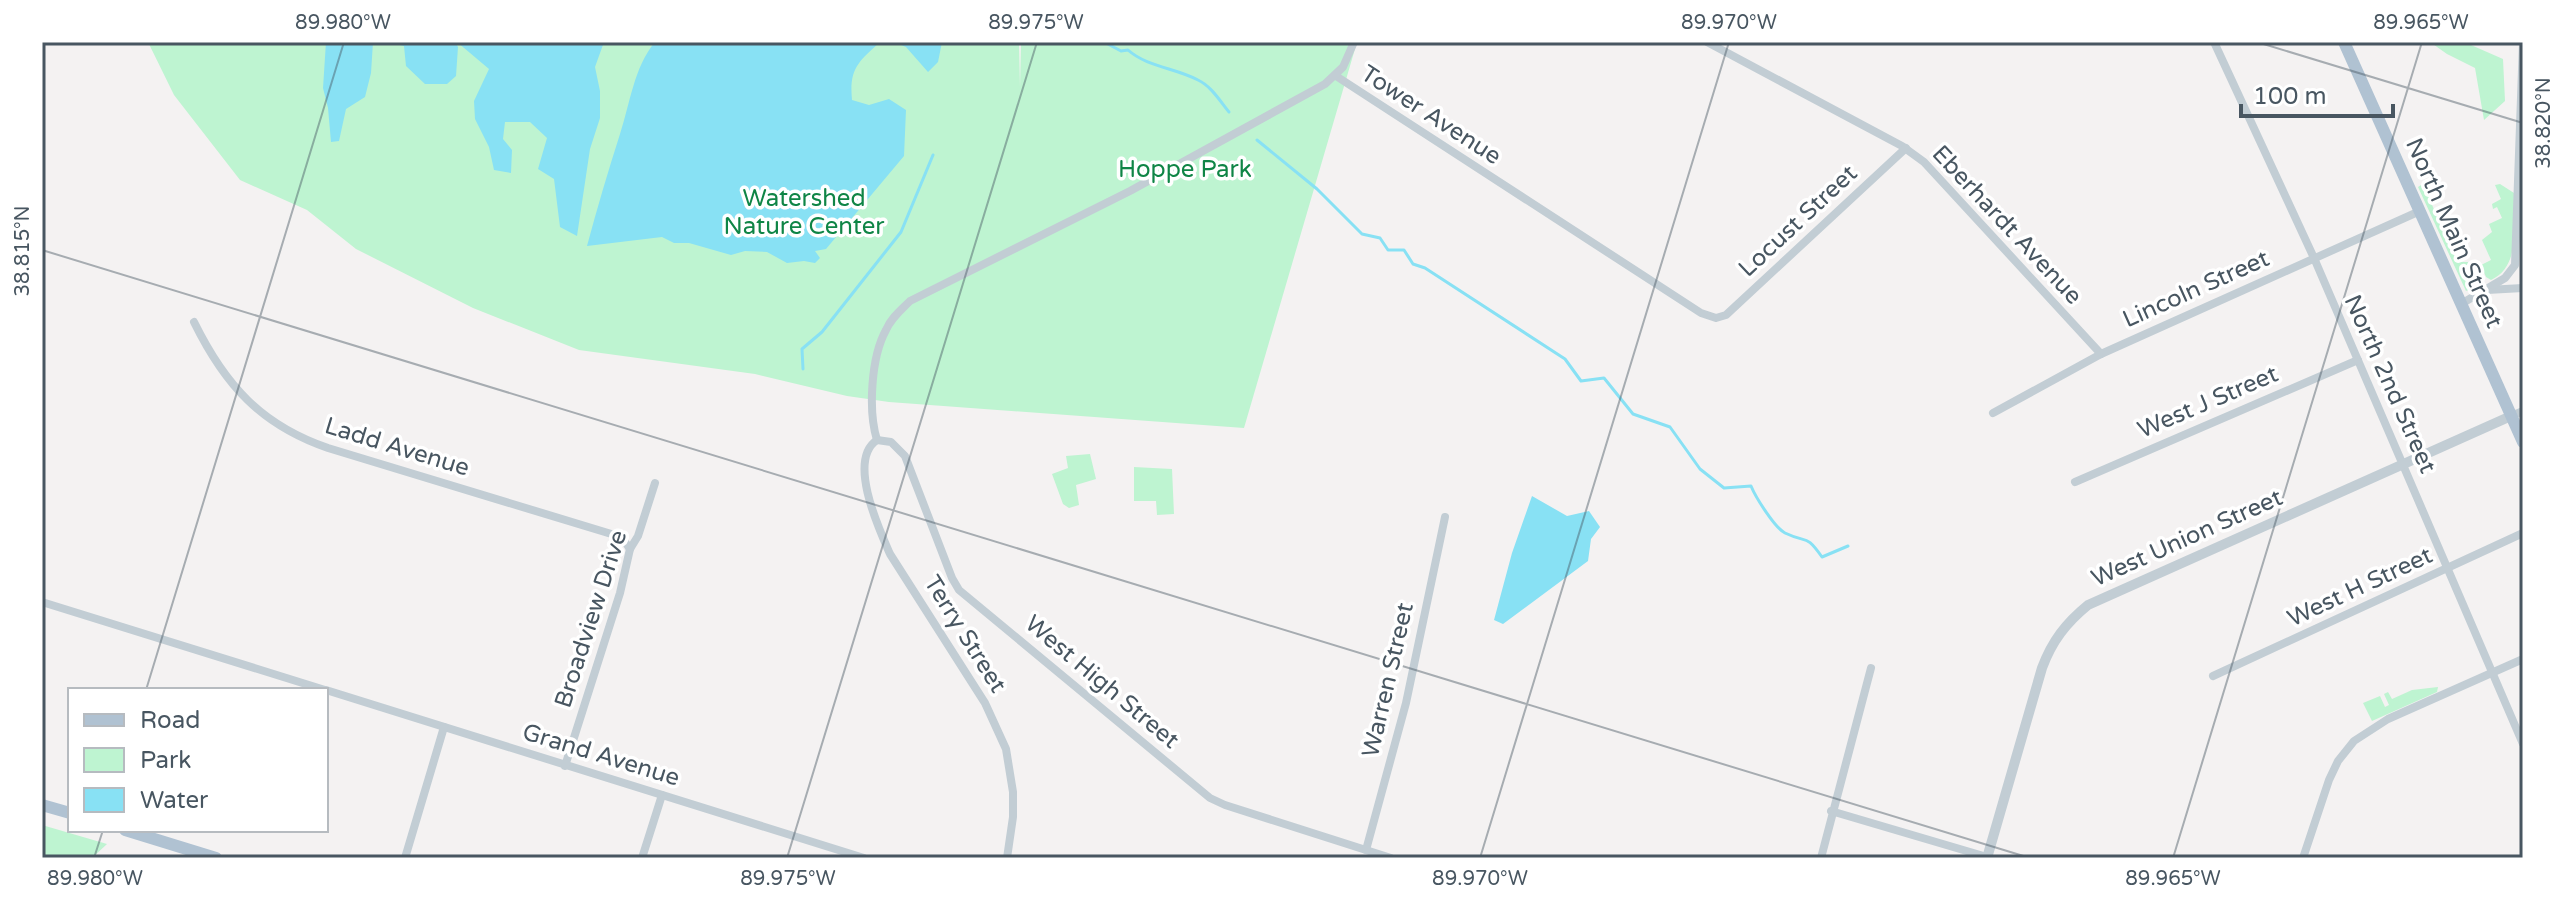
<svg xmlns="http://www.w3.org/2000/svg" width="2565" height="900" font-family="'Varela Round',sans-serif">
  <style>
    .green { fill: #bef4d1 }
    .water { fill: #88e1f4 }
    .lines { fill: none; stroke-linecap: round; stroke-linejoin: round }
    .stream { stroke: #88e1f4; stroke-width: 3 }
    .minor { stroke: #c2cdd4; stroke-width: 8 }
    .tertiary { stroke: #c2cdd4; stroke-width: 10 }
    .primary { stroke: #b0c2d2; stroke-width: 12 }
    .ticks { fill: none; stroke: #485661; stroke-width: 2; stroke-opacity: 0.45 }
    .labels { text-anchor: middle; dominant-baseline: central; stroke-width: 7; stroke-linejoin: round; paint-order: stroke }
    .street-label { font-size: 24px; fill: #485661; stroke: #fff }
    .park-label { font-size: 24px; fill: #0f8546; stroke: #fff }
    .neatline { fill: none; stroke: #485661; stroke-width: 3 }
    .ticks-label { font-size: 20px; text-anchor: middle; fill: #485661 }
  </style>
  <rect width="100%" height="100%" fill="#f4f2f2"/>
  <!-- green -->
  <g class="green">
    <path d="M 148,42 L 1019,42 L 1020,87 L 1021,42 L 1357,42 L 1244,428 L 889,402 L 847,396 L 755,374 L 579,350 L 473,308 L 356,249 L 307,210 L 240,180 L 174,95 Z"/>
    <path d="M 2430,42 L 2470,42 L 2471,45 L 2503,59 L 2505,101 L 2484,120 L 2475,68 L 2447,54 Z"/>
    <path d="M 2426,182 L 2432,187 L 2426,191 L 2457,262 L 2468,262 L 2478,280 L 2477,286 L 2466,291 L 2418,187 Z"/>
    <path d="M 2500,184 L 2514,193 C 2513,222 2522,266 2491,280 L 2486,277 L 2481,265 L 2491,260 L 2482,240 L 2492,232 L 2489,224 L 2502,218 L 2497,207 L 2493,209 L 2492,204 L 2501,199 L 2495,185 Z"/>
    <path d="M 1090,454 L 1096,479 L 1076,485 L 1079,505 L 1069,508 L 1063,504 L 1052,474 L 1068,468 L 1066,456 Z"/>
    <path d="M 1134,467 L 1172,469 L 1174,514 L 1157,515 L 1156,501 L 1134,501 Z"/>
    <path d="M 2438,687 L 2437,692 L 2372,721 L 2363,703 L 2380,696 L 2385,707 L 2389,705 L 2384,694 L 2388,692 L 2392,699 L 2412,690 Z"/>
    <path d="M 42,825 L 107,844 L 92,858 L 42,858 Z"/>
  </g>
  <!-- water -->
  <g class="water">
    <path d="M 326,42 L 373,42 L 371,73 L 365,97 L 346,109 L 339,141 L 331,142 L 328,108 L 323,88 Z"/>
    <path d="M 388,42 L 455,42 L 458,47 L 456,76 L 447,84 L 425,84 L 406,66 L 404,46 Z"/>
    <path d="M 457,42 L 604,42 L 595,67 L 600,91 L 600,118 L 590,149 L 577,236 L 560,227 L 554,179 L 538,169 L 547,138 L 530,122 L 505,122 L 503,139 L 512,150 L 511,173 L 494,170 L 489,147 L 475,119 L 474,101 L 489,69 Z"/>
    <path d="M 655,42 L 880,42 C 858,62 849,69 852,100 L 869,105 L 889,99 L 906,110 L 904,156 L 826,249 L 815,251 L 820,258 L 815,263 L 804,261 L 787,263 L 767,252 L 745,251 L 731,255 L 689,243 L 674,243 L 662,237 L 587,246 C 597,209 608,171 620,134 C 630,104 634,67 655,42 Z"/>
    <path d="M 894,42 L 942,42 L 938,62 L 928,72 L 906,47 Z"/>
    <path d="M 1532,496 L 1567,516 L 1589,511 L 1600,527 L 1591,539 L 1588,561 L 1503,624 L 1494,620 L 1512,553 Z"/>
  </g>
  <g class="lines">
    <!-- stream -->
    <g class="stream">
      <path d="M 1104,42 L 1121,51 L 1128,50 C 1147,67 1176,68 1198,80 C 1211,86 1220,101 1229,112"/>
      <path d="M 1257,140 L 1317,189 L 1362,234 L 1380,238 L 1388,250 L 1404,250 L 1413,264 L 1425,268 L 1565,359 L 1581,381 L 1604,378 L 1633,414 L 1670,427 L 1700,469 L 1724,488 L 1751,486 C 1756,498 1775,528 1785,533 C 1808,544 1805,533 1822,557 L 1848,546"/>
      <path d="M 803,369 L 802,349 L 822,332 L 901,232 L 933,155"/>
    </g>
    <!-- minor -->
    <g class="minor">
      <path d="M 1707,42 L 1902,146 L 1924,162 L 2101,354"/>
      <path d="M 2214,42 L 2314,258 L 2523,744"/>
      <path d="M 1336,76 L 1701,313 L 1716,318 L 1726,315 L 1906,148"/>
      <path d="M 2487,290 L 2523,288"/>
      <path d="M 2461,304 L 2505,278 L 2515,265 L 2523,42"/>
      <path d="M 194,322 C 225,385 261,425 328,448 L 618,536 L 623,539 L 630,549"/>
      <path d="M 1993,413 L 2101,354 L 2420,211"/>
      <path d="M 2511,416 L 2523,411"/>
      <path d="M 877,440 L 891,442 L 905,456 L 952,578 L 959,590 L 1210,798 L 1225,805 L 1391,858"/>
      <path d="M 877,440 C 868,411 871,357 886,330 C 891,318 901,310 910,301 L 1130,191 L 1325,84 L 1343,67 L 1354,42"/>
      <path d="M 877,440 C 847,460 879,529 890,554 L 985,703 L 1006,749 L 1013,792 L 1013,817 L 1007,858"/>
      <path d="M 2075,482 L 2358,360"/>
      <path d="M 42,602 L 325,690"/>
      <path d="M 2213,676 L 2523,533"/>
      <path d="M 326,690 L 864,858"/>
      <path d="M 565,766 L 620,593 L 630,549 L 638,536 L 655,483"/>
      <path d="M 1831,811 L 1987,857"/>
      <path d="M 1366,850 L 1406,703 L 1445,517"/>
      <path d="M 405,858 L 444,727"/>
      <path d="M 642,858 L 662,795"/>
      <path d="M 1821,858 L 1871,668"/>
      <path d="M 2303,858 L 2329,780 L 2338,761 L 2354,741 L 2388,719 L 2523,659"/>
    </g>
    <!-- tertiary -->
    <path class="tertiary" d="M 1987,858 L 2042,668 C 2052,641 2066,623 2088,605 L 2511,416"/>
    <!-- primary -->
    <g class="primary">
      <path d="M 2344,42 L 2523,442"/>
      <path d="M 42,805 L 70,813"/>
      <path d="M 125,830 L 216,858"/>
    </g>
  </g>
  <!-- ticks -->
  <path class="ticks" d="M 2257,42 L 2523,123M 42,250 L 2030,858M 146,690 L 344,42M 94,858 L 103,830M 787,858 L 1037,42M 1480,858 L 1729,42M 2173,858 L 2422,42"/>
  <g class="labels">
    <!-- street labels -->
    <g class="street-label">
      <text transform="translate(1431 115) rotate(33)">Tower Avenue</text>
      <text transform="translate(1798 221) rotate(-43)">Locust Street</text>
      <text transform="translate(2007 225) rotate(47)">Eberhardt Avenue</text>
      <text transform="translate(2454 233) rotate(66)">North Main Street</text>
      <text transform="translate(2196 289) rotate(-24)">Lincoln Street</text>
      <text transform="translate(2390 384) rotate(66)">North 2nd Street</text>
      <text transform="translate(2208 402) rotate(-23)">West J Street</text>
      <text transform="translate(397 447) rotate(17)">Ladd Avenue</text>
      <text transform="translate(2187 538) rotate(-24)">West Union Street</text>
      <text transform="translate(2360 587) rotate(-25)">West H Street</text>
      <text transform="translate(591 619) rotate(-72)">Broadview Drive</text>
      <text transform="translate(965 634) rotate(58)">Terry Street</text>
      <text transform="translate(1388 680) rotate(-77)">Warren Street</text>
      <text transform="translate(1102 682) rotate(40)">West High Street</text>
      <text transform="translate(601 755) rotate(17)">Grand Avenue</text>
    </g>
    <!-- park labels -->
    <g class="park-label">
      <text x="1185" y="169">Hoppe Park</text>
      <text x="804" y="198">Watershed<tspan x="804" dy="28">Nature Center</tspan></text>
    </g>
  </g>
  <!-- border -->
  <rect width="2565" height="900" fill="none" stroke="#ffffff" stroke-width="88"/>
  <!-- legend -->
  <rect x="68" y="688" width="260" height="144" fill="#ffffff" stroke="#b6bbc0" stroke-width="2"/>
  <rect x="84" y="714" width="40" height="12" fill="#b0c2d2" stroke="#b6bbc0" stroke-width="2"/>
  <text x="140" y="728" font-size="24" fill="#485661">Road</text>
  <rect x="84" y="748" width="40" height="24" fill="#bef4d1" stroke="#b6bbc0" stroke-width="2"/>
  <text x="140" y="768" font-size="24" fill="#485661">Park</text>
  <rect x="84" y="788" width="40" height="24" fill="#88e1f4" stroke="#b6bbc0" stroke-width="2"/>
  <text x="140" y="808" font-size="24" fill="#485661">Water</text>
  <!-- scale -->
  <path d="M2241 104v12h152v-12" fill="none" stroke="#485661" stroke-width="4"/>
  <text x="2253" y="104" font-size="24" fill="#485661" stroke="#ffffff" stroke-width="6" paint-order="stroke">100 m</text>
  <rect x="44" y="44" width="2477" height="812" class="neatline"/>
  <g class="ticks-label">
    <text x="343" y="29">89.980°W</text>
    <text x="1036" y="29">89.975°W</text>
    <text x="1729" y="29">89.970°W</text>
    <text x="2421" y="29">89.965°W</text>
    <text transform="translate(2543 123) rotate(-90)" y="7">38.820°N</text>
    <text transform="translate(22 251) rotate(-90)" y="7">38.815°N</text>
    <text x="95" y="885">89.980°W</text>
    <text x="788" y="885">89.975°W</text>
    <text x="1480" y="885">89.970°W</text>
    <text x="2173" y="885">89.965°W</text>
  </g>
</svg>
